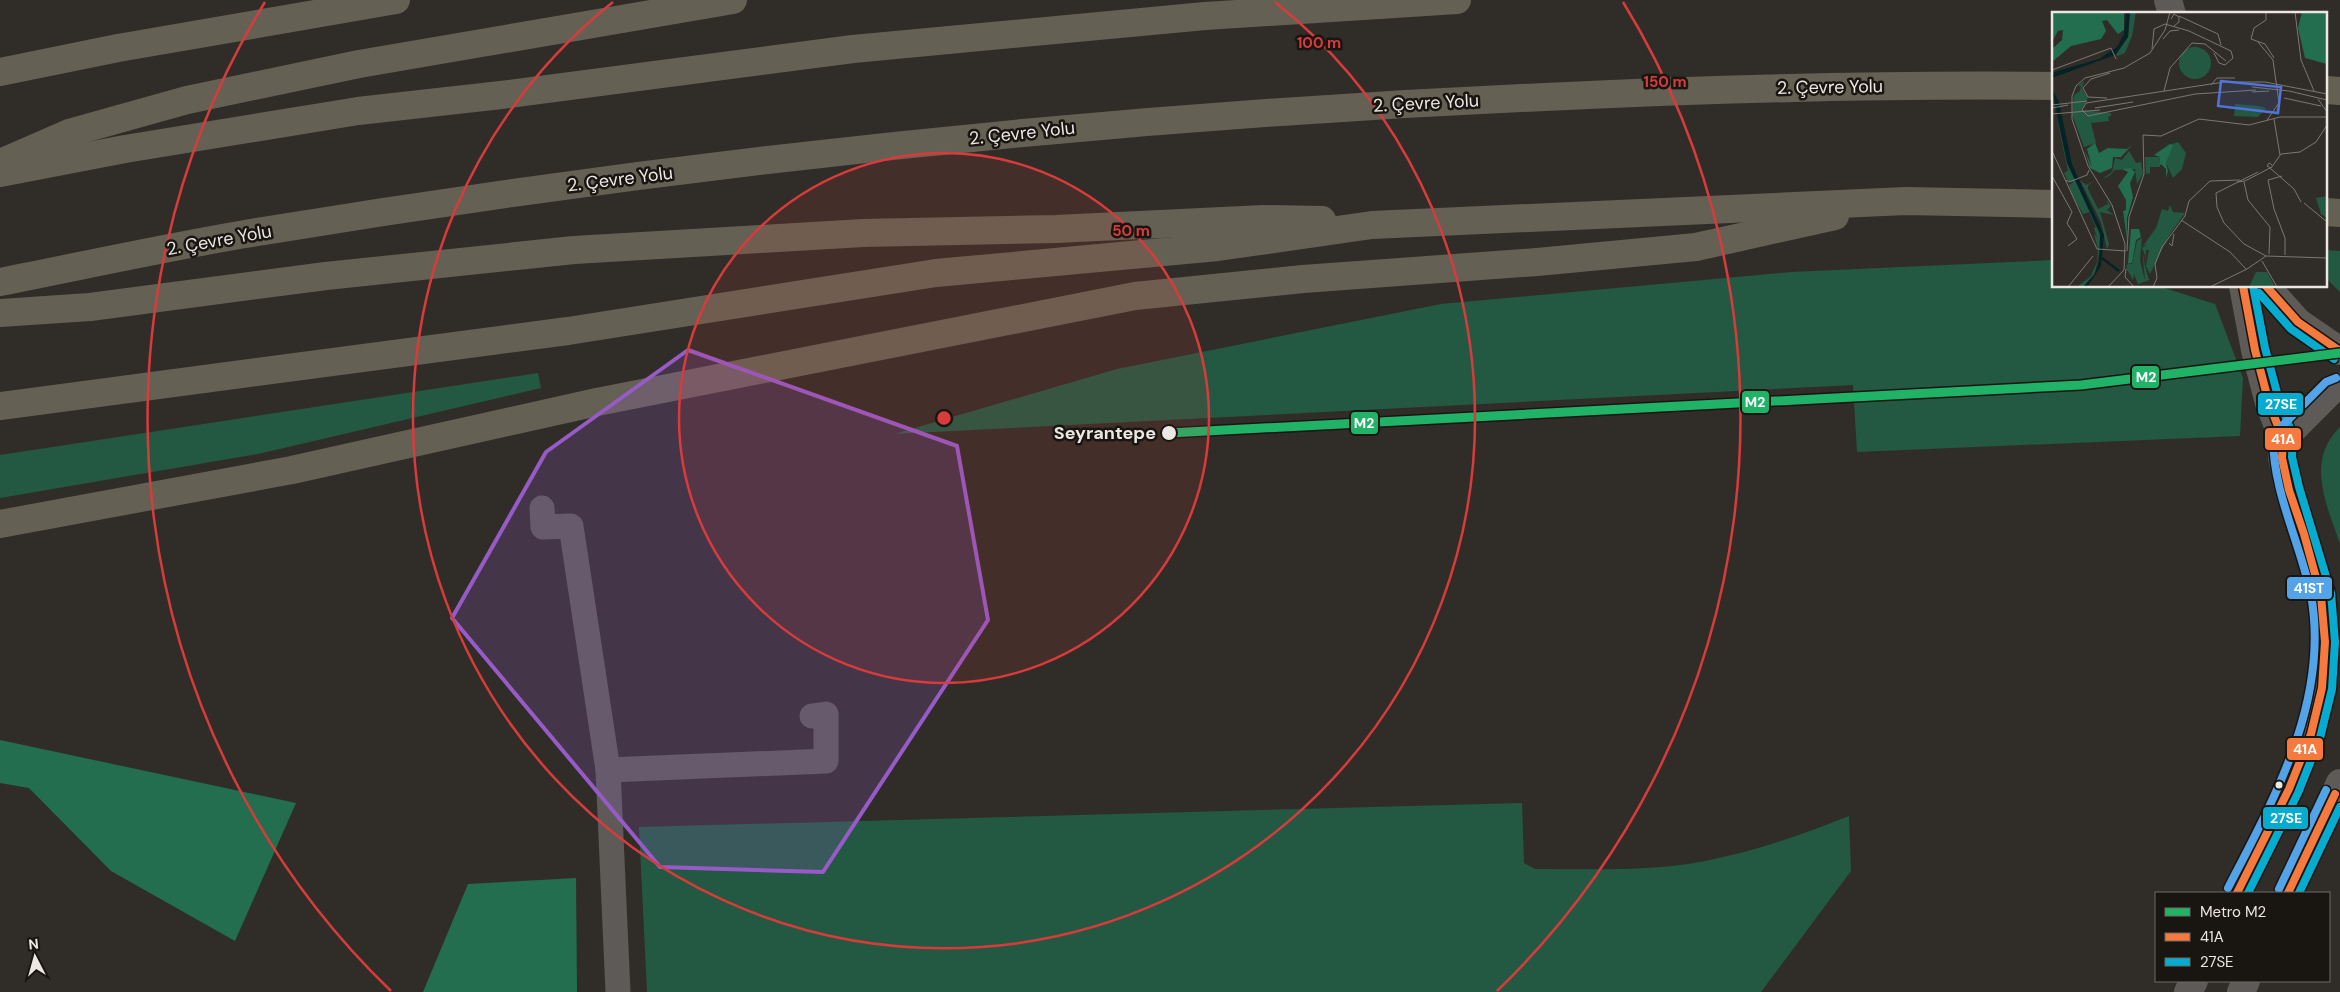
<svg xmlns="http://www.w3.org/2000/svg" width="2340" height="992" font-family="'DM Sans',sans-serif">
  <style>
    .green { fill: #235942 }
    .forest { fill: #226e4f }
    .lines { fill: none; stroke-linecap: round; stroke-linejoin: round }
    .pedestrian { stroke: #5d5a57; stroke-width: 25 }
    .tertiary { stroke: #5d5a57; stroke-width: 28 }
    .motorway { stroke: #646154; stroke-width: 28 }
    .bus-1-casing { stroke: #191612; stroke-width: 11 }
    .bus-2-casing { stroke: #191612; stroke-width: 11 }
    .bus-3-casing { stroke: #191612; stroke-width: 11 }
    .bus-1 { stroke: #f6793e; stroke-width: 8 }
    .bus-2 { stroke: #06acd0; stroke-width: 8 }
    .bus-3 { stroke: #53a3e8; stroke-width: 8 }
    .metro-1-casing { stroke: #191612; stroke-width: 12 }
    .metro-1 { stroke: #20b368; stroke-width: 9 }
    .marked { fill: #975bc8; fill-opacity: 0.2; stroke: #975bc8; stroke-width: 4; stroke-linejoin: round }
    .ring { fill: none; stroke: #d83b3b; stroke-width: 2.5 }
    .stop-dot { fill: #ece7e2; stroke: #191612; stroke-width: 2 }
    .labels { text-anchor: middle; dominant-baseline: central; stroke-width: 5; stroke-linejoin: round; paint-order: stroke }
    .street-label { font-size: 18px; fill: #ece7e2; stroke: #191612 }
    .stop-label { font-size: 18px; font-weight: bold; fill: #ece7e2; stroke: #191612; text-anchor: end }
    .inset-river { fill: none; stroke: #042326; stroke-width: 2.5 }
    .inset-road { fill: none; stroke: #7b7772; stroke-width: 1 }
    .view { fill: #5174da; fill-opacity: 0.15; stroke: #5174da; stroke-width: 2.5 }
    .inset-edge { fill: none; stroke: #ece7e2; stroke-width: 2.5 }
    .centre { fill: #d83b3b; stroke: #191612; stroke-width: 2.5 }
    .ring-label { font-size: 15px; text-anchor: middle; font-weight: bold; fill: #d83b3b; stroke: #191612; stroke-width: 5; stroke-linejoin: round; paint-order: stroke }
    .line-badge { stroke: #191612; stroke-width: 2 }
    .badge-label { font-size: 14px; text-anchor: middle; font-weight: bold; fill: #fff }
  </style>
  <rect width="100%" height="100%" fill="#302d28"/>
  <!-- green -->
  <g class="green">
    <path d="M 2326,250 L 2340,251 L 2340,292 L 2326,278 Z"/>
    <path d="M 2054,260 L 2054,286 L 2158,286 L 2215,304 L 2243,378 L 2240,436 L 1857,452 L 1853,385 L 894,434 L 1117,369 L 1441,304 L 1791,272 Z"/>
    <path d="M 538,373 L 541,388 L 258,454 L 0,498 L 0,455 Z"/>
    <path d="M 2340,427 L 2340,544 C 2327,505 2305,461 2340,427 Z"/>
    <path d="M 1522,803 L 1524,863 L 1535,869 C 1589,869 1652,872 1705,861 C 1756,851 1801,835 1849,816 L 1851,871 L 1761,992 L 647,992 L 639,827 Z"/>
  </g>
  <!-- forest -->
  <g class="forest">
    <path d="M 0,740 L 296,803 L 235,941 L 111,871 L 29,788 L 0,783 Z"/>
    <path d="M 576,878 L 577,992 L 423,992 L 468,884 Z"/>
  </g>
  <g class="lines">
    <!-- pedestrian -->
    <g class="pedestrian">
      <path d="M 542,508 L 543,527 L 571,526 L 608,770 L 618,992"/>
      <path d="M 608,770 L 826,761 L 826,714 L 812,716"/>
    </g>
    <!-- tertiary -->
    <g class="tertiary">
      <path d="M 2168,0 L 2172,14"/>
      <path d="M 2266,286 L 2298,322 L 2340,351"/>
      <path d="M 2283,439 L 2332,390 L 2340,387"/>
      <path d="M 2237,893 L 2289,789 L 2311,734 L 2322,688 L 2325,642 L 2321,596 L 2304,534 L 2289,490 L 2282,458 L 2283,439 L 2269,403 L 2255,350 L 2243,286"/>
      <path d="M 2288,893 L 2340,783"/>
      <path d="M 2188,992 L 2194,981"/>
      <path d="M 2241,992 L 2246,981"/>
    </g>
    <!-- motorway -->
    <g class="motorway">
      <path d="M 0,72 L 118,48 L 396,0"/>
      <path d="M 2326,90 L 2340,91"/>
      <path d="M 7,160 L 69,133 L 187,100 L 359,64 L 733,0"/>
      <path d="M 0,173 L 125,149 L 358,111 L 501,95 L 853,49 L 1205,16 L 1457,0"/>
      <path d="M 2326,212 L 2340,213"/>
      <path d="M 0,282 C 81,266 163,248 245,234 C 675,163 1109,116 1545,97 C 1715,89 1884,84 2054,86"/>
      <path d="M 0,313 L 90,307 L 326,276 L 574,250 L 863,233 L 1056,229 L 1264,219 L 1322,220"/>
      <path d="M 0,406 L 568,331 L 936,273 L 1218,247 L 1372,225 L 1906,201 L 2054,204"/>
      <path d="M 0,524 L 292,470 L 597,402 L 1135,296 L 1303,279 L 1537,262 L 1696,247 L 1835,216"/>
    </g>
    <!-- bus-1 casing -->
    <g class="bus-1-casing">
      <g id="bus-1">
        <path d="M 2266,286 L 2298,322 L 2340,351"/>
        <path d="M 2237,893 L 2289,789 L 2311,734 L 2322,688 L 2325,642 L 2321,596 L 2304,534 L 2289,490 L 2282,458 L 2283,439 L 2269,403 L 2255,350 L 2243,286"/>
        <path d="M 2288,893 L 2335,794"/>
      </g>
    </g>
    <!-- bus-2 casing -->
    <g class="bus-2-casing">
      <g id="bus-2">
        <path d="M 2259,293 L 2291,329 L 2334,359"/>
        <path d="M 2248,893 L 2298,793 L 2320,738 L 2332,689 L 2335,642 L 2331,593 L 2299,487 L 2292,457 L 2293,436 L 2279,400 L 2265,348 L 2253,286"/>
        <path d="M 2299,893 L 2340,807"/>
      </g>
    </g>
    <!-- bus-3 casing -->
    <g class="bus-3-casing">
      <g id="bus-3">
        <path d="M 2228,888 C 2274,799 2330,700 2311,595 C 2300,542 2273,493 2273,437 L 2276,432 L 2326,382 L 2336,378"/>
        <path d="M 2279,889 L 2326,790"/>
      </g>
    </g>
    <!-- bus-1 -->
    <use href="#bus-1" class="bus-1"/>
    <!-- bus-2 -->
    <use href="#bus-2" class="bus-2"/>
    <!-- bus-3 -->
    <use href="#bus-3" class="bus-3"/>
    <!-- metro-1 casing -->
    <g class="metro-1-casing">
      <path id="metro-1" d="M 1169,433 L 2081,385 L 2340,353"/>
    </g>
    <!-- metro-1 -->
    <use href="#metro-1" class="metro-1"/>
  </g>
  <!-- marked area -->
  <path class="marked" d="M 688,350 L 957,446 L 988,620 L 823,872 L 660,867 L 452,618 L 546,452 Z"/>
  <!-- distance rings -->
  <circle cx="944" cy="418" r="265" fill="#d83b3b" fill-opacity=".12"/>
  <g class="ring">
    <circle cx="944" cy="418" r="265"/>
    <path d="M1275 2A531 531 0 1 1 613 2"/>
    <path d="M391 991A796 796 0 0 1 265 2M1623 2A796 796 0 0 1 1497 991"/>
  </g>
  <!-- markers -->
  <g class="stop-dot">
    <circle cx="1169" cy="433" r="8"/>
    <circle cx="2279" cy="785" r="4.5"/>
  </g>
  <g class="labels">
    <!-- street labels -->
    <g class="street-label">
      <text transform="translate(1830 87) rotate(-1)">2. Çevre Yolu</text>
      <text transform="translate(1426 103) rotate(-3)">2. Çevre Yolu</text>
      <text transform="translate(1022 133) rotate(-6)">2. Çevre Yolu</text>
      <text transform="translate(620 179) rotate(-7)">2. Çevre Yolu</text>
      <text transform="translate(219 240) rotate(-10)">2. Çevre Yolu</text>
    </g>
    <!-- stop labels -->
    <g class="stop-label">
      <text x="1156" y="433">Seyrantepe</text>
    </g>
  </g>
  <!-- overview -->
  <g transform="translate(2052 12)">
    <rect width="275" height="275" fill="#302d28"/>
    <path d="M 78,0 L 84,0 L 80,24 L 73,41 L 66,44 L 64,43 L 76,25 ZM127 51a16 16 0 1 1 32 0a16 16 0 1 1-32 0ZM 32,69 L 30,77 L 36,86 L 29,98 L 59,101 L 59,104 L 56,105 L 57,109 L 39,111 L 44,131 L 32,135 L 20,102 L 22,83 L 28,79 L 29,74 L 26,74 ZM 183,92 L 206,94 L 214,96 L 206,105 L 182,104 ZM 4,103 L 16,153 L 44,209 L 48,223 L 48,237 L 43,261 L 31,275 L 25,275 L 39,264 L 45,250 L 46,237 L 42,222 L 45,225 L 42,216 L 44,215 L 37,200 L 31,202 L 19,181 L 17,173 L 22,170 L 16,169 L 12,161 L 16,159 ZM 126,130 L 134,141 L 130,157 L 121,166 L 114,151 L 120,132 ZM 77,139 L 84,151 L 89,150 L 91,162 L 85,172 L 83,157 L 63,158 L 57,164 L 50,167 L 60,160 L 63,146 L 70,148 ZM 93,145 L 108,145 L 107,155 L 98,155 L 98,161 L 94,162 ZM 28,168 L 34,173 L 43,169 L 36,173 L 36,177 L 46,197 L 56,192 L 54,187 L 59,194 L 55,198 L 62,203 L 48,200 L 57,232 L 55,237 L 49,210 ZM 275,184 L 275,206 L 269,202 L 264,186 ZM 118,193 L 121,200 L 133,201 L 116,225 L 98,262 L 94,254 L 97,238 L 94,238 L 93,251 L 93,243 L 90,236 L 93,254 L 97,268 L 86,272 L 82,262 L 81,268 L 74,256 L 76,251 L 80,252 L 85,229 L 90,226 L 88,248 L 93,269 L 90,233 L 91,236 L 95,232 L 91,234 L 104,216 L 110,197 L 116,199 ZM 204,260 L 215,260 L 223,275 L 197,275 Z" fill="#235942"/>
    <path d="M 0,0 L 72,0 L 72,18 L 66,22 L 55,8 L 50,9 L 54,19 L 49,27 L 19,34 L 0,50 L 0,37 L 10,28 L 11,18 L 6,19 L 0,30 ZM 250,0 L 275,0 L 275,52 L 253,46 L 246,16 ZM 43,131 L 47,141 L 56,136 L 75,137 L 81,132 L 69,145 L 61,145 L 60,156 L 48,161 L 38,156 L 33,139 L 40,155 L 35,137 ZM 118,132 L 121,133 L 114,151 L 116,159 L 114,166 L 114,157 L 109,152 L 107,155 L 108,145 L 102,143 ZM 70,157 L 79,156 L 83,160 L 78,171 L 81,185 L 75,206 L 75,227 L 71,199 L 74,198 L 74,188 L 66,174 L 76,160 ZM 79,217 L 87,217 L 89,225 L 84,228 L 80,251 L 76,251 Z" fill="#226e4f"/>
    <path d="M 74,0 L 78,0 L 76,25 L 63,43 L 0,66 L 2,60 L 47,47 L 65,35 L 72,22 ZM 0,77 L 7,90 L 20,152 L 52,223 L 49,254 L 35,275 L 31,275 L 42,263 L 47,250 L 48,222 L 15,151 Z" fill="#042326"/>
    <path class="inset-river" d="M 50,246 L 67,259"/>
    <path class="inset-road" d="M 243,0 L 249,48 L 262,79M 127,4 L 166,22 L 169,33M 119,7 L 122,2 L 127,5 L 127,10 L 122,14M 111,27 L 118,19 L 127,18M 206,30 L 221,48 L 227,91 L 215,108M 213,32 L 199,27 L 202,16 L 214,8 L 214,0M 213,32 L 222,46M 100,37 L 102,17 L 113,12 L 137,19 L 179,39 L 181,46 L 173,53M 162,41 L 167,51 L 173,53M 0,58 L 59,36 L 64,47M 159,73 L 165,66 L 183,66M 200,75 L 237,79 L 275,88M 204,78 L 143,82 L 36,104 L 30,98 L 34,91 L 172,70 L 213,70 L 275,82M 112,79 L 118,56 L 140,31 L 153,32 L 174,49M 200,80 L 217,79M 55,86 L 36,85 L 31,76 L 39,67 L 58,61M 232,86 L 269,94M 266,87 L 275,100M 0,93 L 35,89M 0,96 L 16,93M 43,96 L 81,90M 0,102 L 48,98M 222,107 L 228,143M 0,139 L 45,237 L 74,239M 220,153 L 217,151 L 215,154 L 219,156 L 229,142 L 248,140 L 264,130 L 275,113M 218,156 L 242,177 L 249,190M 206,160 L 164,181 L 165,195 L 172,211 L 192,232 L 214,244 L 275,246M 0,164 L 20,200 L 15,211 L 25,227 L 16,234M 230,164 L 216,168 L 222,197 L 233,226 L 233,243M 14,168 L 17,170 L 35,163 L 37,158M 185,170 L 193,169 L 218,156M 192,170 L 196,188 L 218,215 L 217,242M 252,191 L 275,210M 129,208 L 178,240 L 194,257M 117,231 L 120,234 L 122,222M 75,239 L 77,205 L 92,162 L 91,123 L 109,124 L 147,107 L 197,113 L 228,105 L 275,105M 210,249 L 225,275M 74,257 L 73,265 L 82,275M 16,275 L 41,244M 56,275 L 72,258 L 73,232 L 60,193 L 36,154 L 20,107 L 20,84 L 24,74 L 33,66 L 72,56 L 98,41 L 113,18 L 118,0M 101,275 L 105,266 L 103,252 L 110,235 L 133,204 L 137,189 L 158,169 L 188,168M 158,275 L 195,257 L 214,244"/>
    <path class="view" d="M 169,69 L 229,75 L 226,101 L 166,94 Z"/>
    <rect width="275" height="275" class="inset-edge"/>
  </g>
  <circle cx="944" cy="418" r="8" class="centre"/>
  <g class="ring-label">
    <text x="1319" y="48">100 m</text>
    <text x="1665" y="87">150 m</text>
    <text x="1131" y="236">50 m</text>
  </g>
  <g class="line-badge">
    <rect x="2131" y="365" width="29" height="24" rx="5" fill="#20b368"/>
    <rect x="1741" y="390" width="29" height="24" rx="5" fill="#20b368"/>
    <rect x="2257" y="392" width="47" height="24" rx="5" fill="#06acd0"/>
    <rect x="1350" y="411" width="29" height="24" rx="5" fill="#20b368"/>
    <rect x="2264" y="427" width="38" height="24" rx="5" fill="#f6793e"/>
    <rect x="2286" y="576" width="47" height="24" rx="5" fill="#53a3e8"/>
    <rect x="2286" y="737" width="38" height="24" rx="5" fill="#f6793e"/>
    <rect x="2262" y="806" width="47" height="24" rx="5" fill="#06acd0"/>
  </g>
  <g class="badge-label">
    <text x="2146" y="382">M2</text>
    <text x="1755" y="407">M2</text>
    <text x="2281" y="409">27SE</text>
    <text x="1364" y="428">M2</text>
    <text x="2283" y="444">41A</text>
    <text x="2309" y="593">41ST</text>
    <text x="2305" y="754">41A</text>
    <text x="2286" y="823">27SE</text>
  </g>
  <!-- legend -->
  <rect x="2155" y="892" width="175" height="90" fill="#191612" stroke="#6d6a65"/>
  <rect x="2165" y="908" width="25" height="8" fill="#20b368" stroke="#6d6a65"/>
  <text x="2200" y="917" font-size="15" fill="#ece7e2">Metro M2</text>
  <rect x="2165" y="933" width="25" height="8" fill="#f6793e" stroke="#6d6a65"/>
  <text x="2200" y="942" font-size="15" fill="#ece7e2">41A</text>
  <rect x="2165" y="958" width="25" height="8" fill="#06acd0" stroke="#6d6a65"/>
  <text x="2200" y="967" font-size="15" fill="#ece7e2">27SE</text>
  <!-- north arrow -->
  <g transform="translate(35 957) rotate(354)" stroke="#191612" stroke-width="4" paint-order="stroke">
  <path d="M0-4L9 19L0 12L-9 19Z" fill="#ece7e2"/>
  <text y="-8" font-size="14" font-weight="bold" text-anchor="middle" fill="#ece7e2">N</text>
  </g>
</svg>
